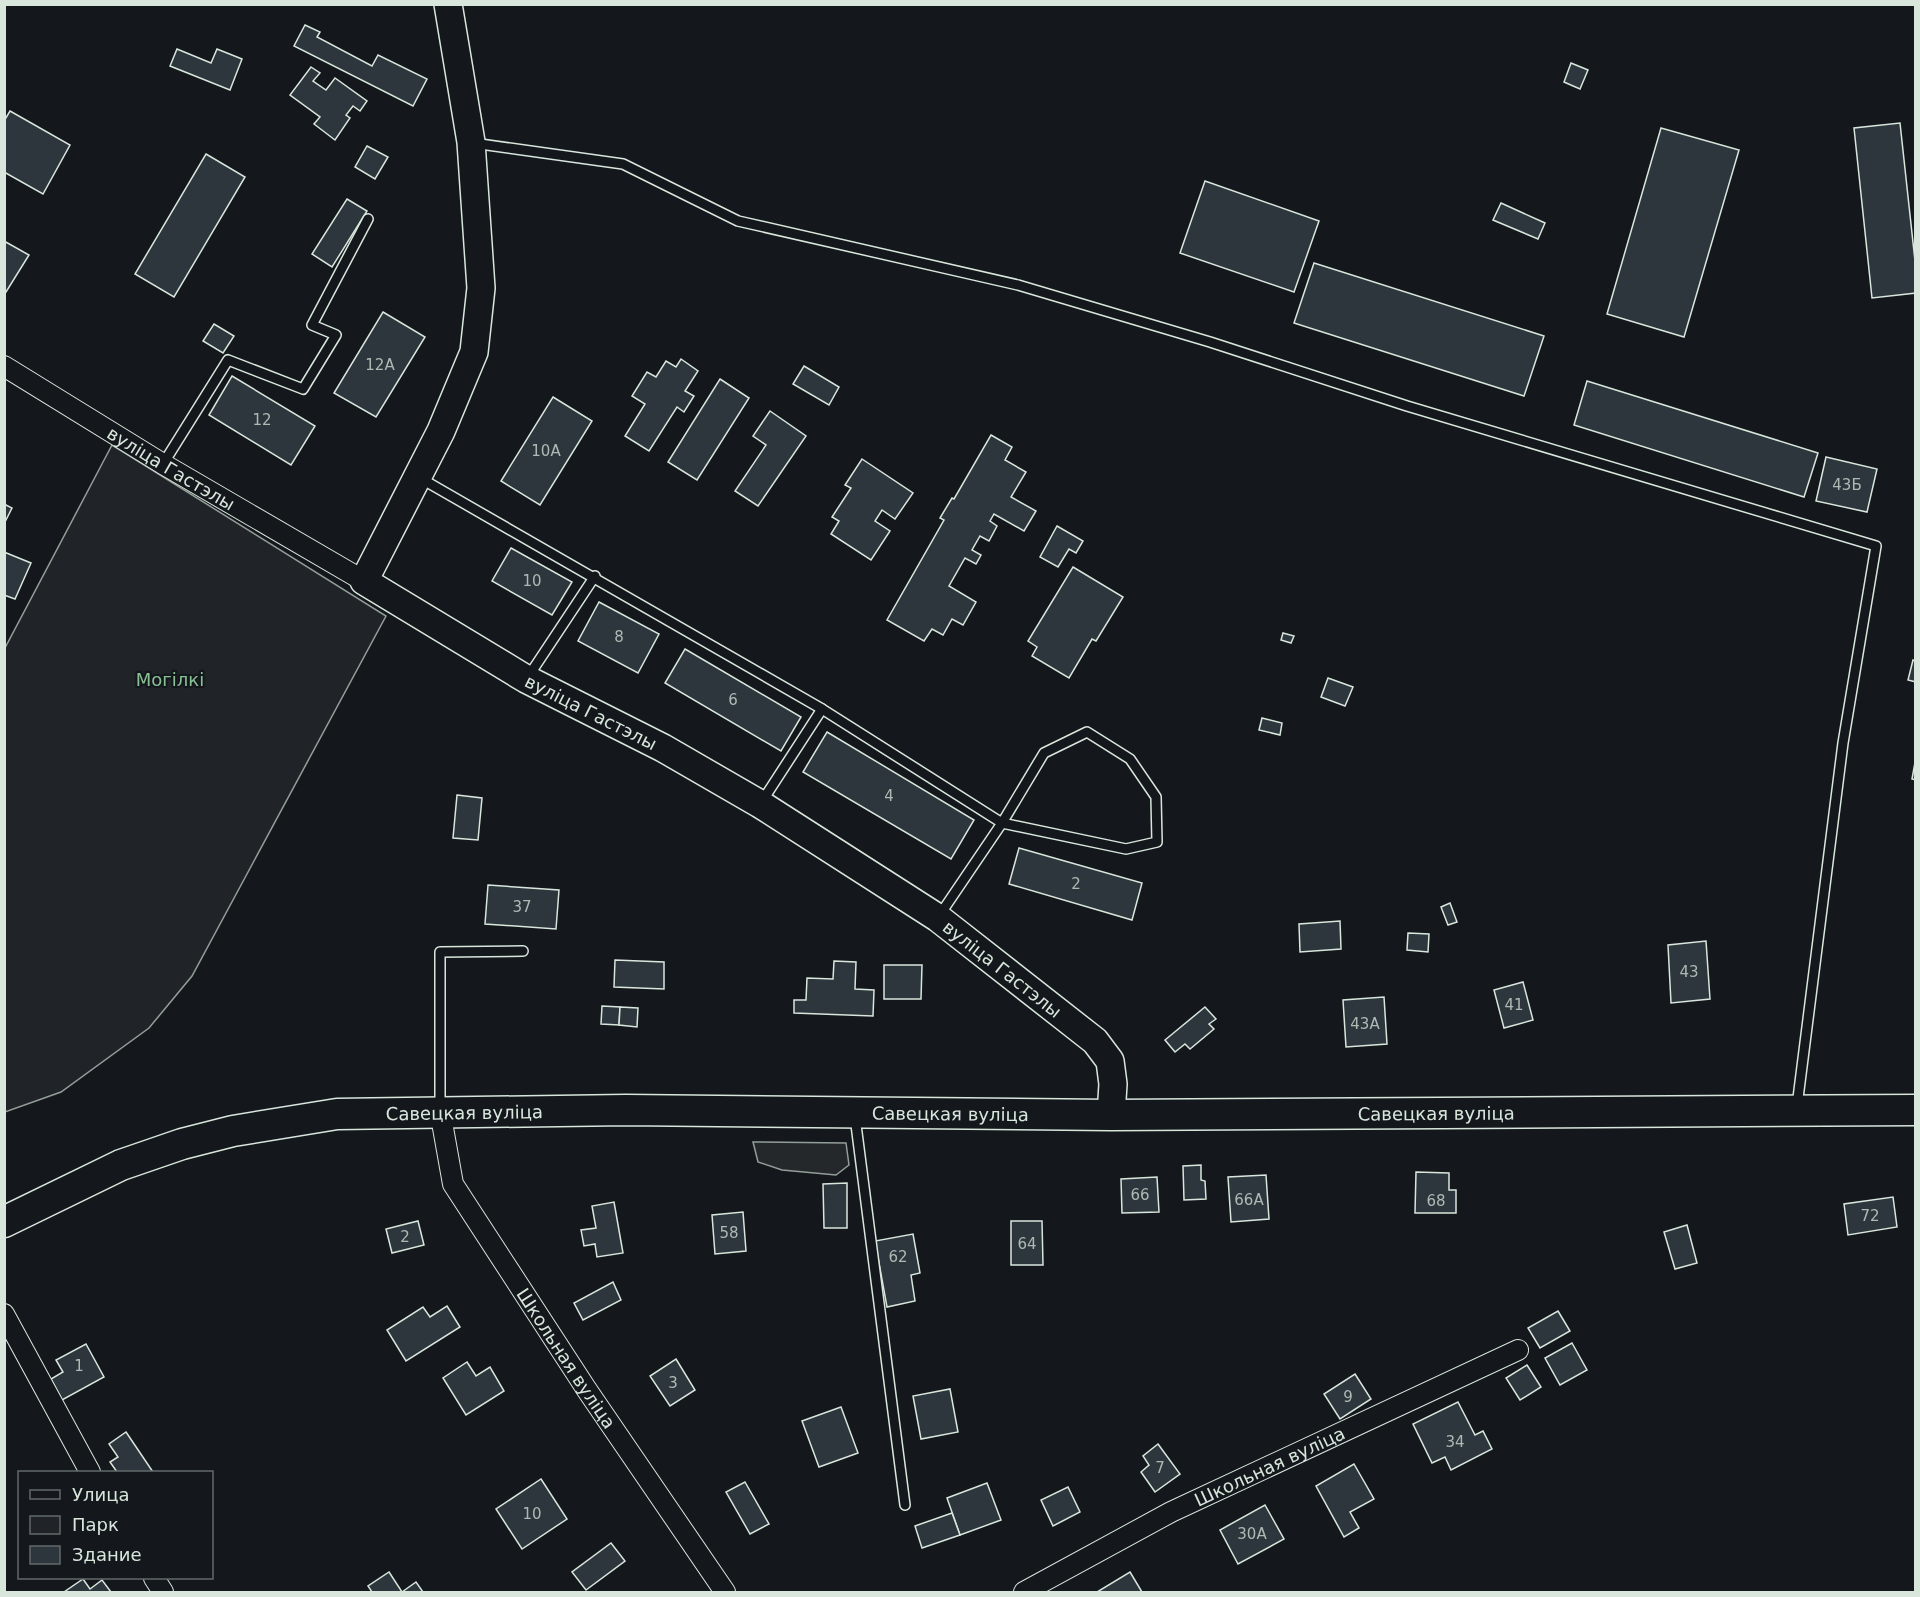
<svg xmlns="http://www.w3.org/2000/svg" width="1920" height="1597" font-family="'DejaVu Sans',sans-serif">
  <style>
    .green { fill: #202428; stroke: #939e99; stroke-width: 1.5 }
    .parking { fill: #24282b; stroke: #939e99; stroke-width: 1.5 }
    .building { fill: #2c363c; stroke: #d8e6dc; stroke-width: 1.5 }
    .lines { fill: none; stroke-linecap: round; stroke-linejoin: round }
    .lane-casing { stroke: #d8e6dc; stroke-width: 12 }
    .street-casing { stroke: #d8e6dc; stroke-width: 22 }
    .secondary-casing { stroke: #d8e6dc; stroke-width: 30 }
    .primary-casing { stroke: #d8e6dc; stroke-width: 33 }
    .lane { stroke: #14181c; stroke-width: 9 }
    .street { stroke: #14181c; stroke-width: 20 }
    .secondary { stroke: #14181c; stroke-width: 27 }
    .primary { stroke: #14181c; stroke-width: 30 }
    .labels { text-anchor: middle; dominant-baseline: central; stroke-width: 4.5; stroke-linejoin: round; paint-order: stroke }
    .number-label { font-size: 15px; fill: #adbab4 }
    .street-label { font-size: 18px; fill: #d8e6dc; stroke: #14181c }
    .park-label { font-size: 18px; fill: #8ac095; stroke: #14181c }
  </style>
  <rect width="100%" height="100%" fill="#14181c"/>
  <!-- green -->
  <path class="green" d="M 112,445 L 386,616 L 192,976 L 149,1028 L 61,1092 L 5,1112 L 5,648 Z"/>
  <!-- parking -->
  <path class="parking" d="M 753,1142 L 846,1143 L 849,1165 L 836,1175 L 782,1170 L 758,1162 Z"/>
  <!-- building -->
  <g class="building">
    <path d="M 305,25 L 320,32 L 317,37 L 372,66 L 378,55 L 427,79 L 413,106 L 294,46 Z"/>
    <path d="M 177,49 L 211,63 L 217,49 L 242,59 L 230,90 L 170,66 Z"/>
    <path d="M 1571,63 L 1588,70 L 1580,89 L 1564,82 Z"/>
    <path d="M 311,67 L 320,73 L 313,81 L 326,90 L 335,78 L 367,101 L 360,111 L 353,106 L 346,115 L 350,118 L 335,140 L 314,124 L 320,117 L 290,95 Z"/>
    <path d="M 10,111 L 70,145 L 43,194 L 4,172 L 4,121 Z"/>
    <path d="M 1900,123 L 1916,270 L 1916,293 L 1872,298 L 1854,128 Z"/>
    <path d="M 1661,128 L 1739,150 L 1684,337 L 1607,314 Z"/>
    <path d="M 367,146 L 388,157 L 375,179 L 355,167 Z"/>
    <path d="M 206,154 L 245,177 L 174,297 L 135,274 Z"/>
    <path d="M 1205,181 L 1319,221 L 1294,292 L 1180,253 Z"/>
    <path d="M 347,199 L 367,211 L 332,267 L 312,254 Z"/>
    <path d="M 1501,203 L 1545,223 L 1538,239 L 1493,220 Z"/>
    <path d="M 4,241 L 29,255 L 6,292 L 4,291 Z"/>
    <path d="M 1314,263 L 1544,336 L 1524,396 L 1294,323 Z"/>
    <path d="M 383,312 L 425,337 L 376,417 L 334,393 Z"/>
    <path d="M 214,324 L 234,336 L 223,353 L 203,341 Z"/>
    <path d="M 681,359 L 698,371 L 685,391 L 694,396 L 684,412 L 677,407 L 649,451 L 625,436 L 645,404 L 632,396 L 647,372 L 656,377 L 666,361 L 676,367 Z"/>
    <path d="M 804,366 L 839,387 L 829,405 L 793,384 Z"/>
    <path d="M 232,376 L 315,426 L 291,465 L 209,415 Z"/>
    <path d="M 720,379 L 749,398 L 697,480 L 668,462 Z"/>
    <path d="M 1587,381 L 1818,453 L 1804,497 L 1574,425 Z"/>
    <path d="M 553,397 L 592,421 L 540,505 L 501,481 Z"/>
    <path d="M 770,411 L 806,436 L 758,506 L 735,491 L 766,445 L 753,436 Z"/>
    <path d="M 991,435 L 1012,447 L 1005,460 L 1026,472 L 1011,497 L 1036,511 L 1024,531 L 994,514 L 990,521 L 997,526 L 989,541 L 980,536 L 972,550 L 981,555 L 976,564 L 965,558 L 949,586 L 976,602 L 963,625 L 952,619 L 943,635 L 932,629 L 924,641 L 887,620 L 944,520 L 940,518 L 952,498 L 954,499 Z"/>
    <path d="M 1826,457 L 1877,469 L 1867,512 L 1816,501 Z"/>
    <path d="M 862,459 L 913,493 L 895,519 L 882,510 L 875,521 L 890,531 L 871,560 L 831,534 L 839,521 L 832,517 L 851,488 L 845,485 Z"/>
    <path d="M 4,504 L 12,508 L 4,524 Z"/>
    <path d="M 1057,526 L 1083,541 L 1076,553 L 1069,549 L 1058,567 L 1040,557 Z"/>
    <path d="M 511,548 L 572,582 L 552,615 L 492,581 Z"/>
    <path d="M 4,552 L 31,563 L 15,599 L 4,595 Z"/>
    <path d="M 1073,567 L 1123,597 L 1096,641 L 1092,639 L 1069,678 L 1032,656 L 1037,647 L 1028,641 Z"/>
    <path d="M 599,602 L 659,634 L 638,673 L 578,641 Z"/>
    <path d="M 1283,633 L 1294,636 L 1291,643 L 1281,640 Z"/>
    <path d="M 685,649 L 801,717 L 781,751 L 665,683 Z"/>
    <path d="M 1913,660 L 1916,661 L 1916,682 L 1908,680 Z"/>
    <path d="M 1328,678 L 1353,687 L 1345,706 L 1321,697 Z"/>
    <path d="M 1262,718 L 1282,723 L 1280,735 L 1259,730 Z"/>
    <path d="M 827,732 L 974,820 L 951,859 L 803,772 Z"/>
    <path d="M 1916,757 L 1916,780 L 1912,779 Z"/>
    <path d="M 457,795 L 482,798 L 478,840 L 453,838 Z"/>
    <path d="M 1019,848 L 1142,883 L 1132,920 L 1009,884 Z"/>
    <path d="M 488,885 L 559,890 L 556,929 L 485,924 Z"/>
    <path d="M 1450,903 L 1457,922 L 1448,925 L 1441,907 Z"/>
    <path d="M 1340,921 L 1341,949 L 1300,952 L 1299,924 Z"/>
    <path d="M 1408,933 L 1429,934 L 1428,952 L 1407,950 Z"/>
    <path d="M 1706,941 L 1710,999 L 1671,1003 L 1668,945 Z"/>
    <path d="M 615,960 L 664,962 L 664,989 L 614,987 Z"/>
    <path d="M 834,961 L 856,962 L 855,989 L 874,990 L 873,1016 L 794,1013 L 794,1000 L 806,1000 L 807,978 L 833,979 Z"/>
    <path d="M 884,965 L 922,965 L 921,999 L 884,999 Z"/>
    <path d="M 1523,982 L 1533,1020 L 1504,1028 L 1494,990 Z"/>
    <path d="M 1384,997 L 1387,1044 L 1346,1047 L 1343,1000 Z"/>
    <path d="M 602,1006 L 620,1007 L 619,1025 L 601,1024 Z"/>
    <path d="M 620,1007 L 638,1008 L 637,1027 L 619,1025 Z"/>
    <path d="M 1205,1007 L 1216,1019 L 1209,1024 L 1214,1029 L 1190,1049 L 1185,1044 L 1175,1052 L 1165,1040 Z"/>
    <path d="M 1201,1165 L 1201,1180 L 1205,1181 L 1206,1199 L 1184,1200 L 1183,1166 Z"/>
    <path d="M 1416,1172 L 1449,1173 L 1449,1190 L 1456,1190 L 1456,1213 L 1415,1213 Z"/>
    <path d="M 1266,1175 L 1269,1219 L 1231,1222 L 1228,1177 Z"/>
    <path d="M 1157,1177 L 1159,1212 L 1122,1213 L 1121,1179 Z"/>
    <path d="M 847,1183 L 847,1228 L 824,1228 L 823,1184 Z"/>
    <path d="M 1893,1197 L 1897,1227 L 1848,1235 L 1844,1204 Z"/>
    <path d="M 614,1202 L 623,1253 L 597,1257 L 595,1244 L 584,1246 L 581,1230 L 596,1228 L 592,1206 Z"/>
    <path d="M 743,1212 L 746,1251 L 715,1254 L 712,1215 Z"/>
    <path d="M 418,1221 L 424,1245 L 392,1253 L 386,1229 Z"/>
    <path d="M 1011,1221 L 1042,1221 L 1043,1265 L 1011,1265 Z"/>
    <path d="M 1687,1225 L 1697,1263 L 1675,1269 L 1664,1232 Z"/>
    <path d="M 913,1234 L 920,1273 L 911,1275 L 915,1301 L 887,1307 L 875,1241 Z"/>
    <path d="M 613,1282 L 621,1300 L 583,1320 L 574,1303 Z"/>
    <path d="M 447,1306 L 460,1327 L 406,1361 L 387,1330 L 423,1307 L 430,1317 Z"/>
    <path d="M 1558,1311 L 1570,1331 L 1540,1348 L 1528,1328 Z"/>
    <path d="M 1572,1343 L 1587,1370 L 1560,1385 L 1545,1358 Z"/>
    <path d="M 86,1344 L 104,1377 L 62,1400 L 51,1379 L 63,1372 L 56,1360 Z"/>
    <path d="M 676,1359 L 695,1390 L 670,1406 L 650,1376 Z"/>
    <path d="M 467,1362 L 476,1376 L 490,1367 L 504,1391 L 466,1415 L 443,1378 Z"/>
    <path d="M 1527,1365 L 1541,1387 L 1520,1400 L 1506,1378 Z"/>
    <path d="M 1355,1374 L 1371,1399 L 1340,1419 L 1324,1394 Z"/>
    <path d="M 950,1389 L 958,1432 L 921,1439 L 913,1396 Z"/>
    <path d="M 1458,1402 L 1475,1435 L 1483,1431 L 1492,1449 L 1451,1470 L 1445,1457 L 1432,1463 L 1413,1424 Z"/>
    <path d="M 841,1407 L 858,1453 L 819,1467 L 802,1421 Z"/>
    <path d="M 126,1432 L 153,1472 L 117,1472 L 110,1462 L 118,1457 L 109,1444 Z"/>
    <path d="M 1158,1444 L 1180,1474 L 1155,1492 L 1141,1472 L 1149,1465 L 1143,1456 Z"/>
    <path d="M 1354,1464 L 1374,1499 L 1350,1512 L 1359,1528 L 1344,1537 L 1316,1486 Z"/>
    <path d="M 541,1479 L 567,1519 L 522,1549 L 496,1509 Z"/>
    <path d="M 745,1482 L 769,1524 L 750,1534 L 726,1492 Z"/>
    <path d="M 987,1483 L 1001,1520 L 960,1535 L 947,1498 Z"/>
    <path d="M 1068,1487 L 1080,1512 L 1053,1526 L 1041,1500 Z"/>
    <path d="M 1265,1505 L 1284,1539 L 1238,1564 L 1220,1530 Z"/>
    <path d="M 952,1513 L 960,1535 L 922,1548 L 915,1526 Z"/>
    <path d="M 611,1543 L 625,1561 L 586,1590 L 572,1572 Z"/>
    <path d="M 389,1572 L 402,1592 L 416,1582 L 423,1592 L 372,1592 L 368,1586 Z"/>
    <path d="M 1130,1572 L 1142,1592 L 1097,1592 Z"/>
    <path d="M 83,1579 L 90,1589 L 102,1580 L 111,1592 L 64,1592 Z"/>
  </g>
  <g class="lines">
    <!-- lane casing -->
    <g class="lane-casing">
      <g id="lane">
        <path d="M 473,143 L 623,164 L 738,221 L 1018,285 L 1210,342 L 1407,406 L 1876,546 L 1843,743 L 1797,1106"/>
        <path d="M 163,464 L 228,360 L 303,389 L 336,335 L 312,325 L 368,219"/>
        <path d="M 420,478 L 822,709 L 1002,823 L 1044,753 L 1087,732 L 1130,759 L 1156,797 L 1157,842 L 1126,849 L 1002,823 L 939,916"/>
        <path d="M 528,677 L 595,576"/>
        <path d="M 761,803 L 822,709"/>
        <path d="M 440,1109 L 440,952 L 523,951"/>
        <path d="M 855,1117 L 905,1505"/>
      </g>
    </g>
    <!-- street casing -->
    <g class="street-casing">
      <g id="street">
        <path id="s1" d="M 4,366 L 163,464 L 364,581"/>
        <path id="s2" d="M 440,1111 L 453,1184 L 587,1390 L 725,1592"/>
        <path d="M 4,1314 L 90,1472"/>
        <path d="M 154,1578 L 163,1592"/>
        <path id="s3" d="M 1024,1592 L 1171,1512 L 1518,1350"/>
      </g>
    </g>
    <!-- secondary casing -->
    <g class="secondary-casing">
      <g id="secondary">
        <path id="s4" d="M 448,4 L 471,142 L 481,288 L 474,352 L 441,431 L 364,581 L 526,679 L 663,748 L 760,804 L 938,918 L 1095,1041 L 1110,1061 L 1113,1084 L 1111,1115"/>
      </g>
    </g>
    <!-- primary casing -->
    <g class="primary-casing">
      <g id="primary">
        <path id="s5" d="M 4,1222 L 121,1165 L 182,1144 L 233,1131 L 337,1114 L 626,1110 L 1111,1115 L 1916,1110"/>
      </g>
    </g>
    <!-- lane -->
    <use href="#lane" class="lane"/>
    <!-- street -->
    <use href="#street" class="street"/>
    <!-- secondary -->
    <use href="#secondary" class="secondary"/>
    <!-- primary -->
    <use href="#primary" class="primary"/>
  </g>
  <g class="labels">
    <!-- number labels -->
    <g class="number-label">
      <text x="380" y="365">12А</text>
      <text x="262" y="420">12</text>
      <text x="546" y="451">10А</text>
      <text x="1847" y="485">43Б</text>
      <text x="532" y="581">10</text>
      <text x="619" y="637">8</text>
      <text x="733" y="700">6</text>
      <text x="889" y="796">4</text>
      <text x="1076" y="884">2</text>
      <text x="522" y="907">37</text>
      <text x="1689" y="972">43</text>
      <text x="1514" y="1005">41</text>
      <text x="1365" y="1024">43А</text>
      <text x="1140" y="1195">66</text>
      <text x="1249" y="1200">66А</text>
      <text x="1436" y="1201">68</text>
      <text x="1870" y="1216">72</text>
      <text x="729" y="1233">58</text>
      <text x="405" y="1237">2</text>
      <text x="1027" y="1244">64</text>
      <text x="898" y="1257">62</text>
      <text x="79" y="1366">1</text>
      <text x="673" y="1383">3</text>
      <text x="1348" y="1397">9</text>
      <text x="1455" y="1442">34</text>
      <text x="1160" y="1468">7</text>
      <text x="532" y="1514">10</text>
      <text x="1252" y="1534">30А</text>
    </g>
    <!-- street labels -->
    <g class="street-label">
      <text stroke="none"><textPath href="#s1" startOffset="196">вуліца Гастэлы</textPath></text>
      <text stroke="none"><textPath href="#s4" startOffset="867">вуліца Гастэлы</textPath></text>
      <text stroke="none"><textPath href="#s4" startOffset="1353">вуліца Гастэлы</textPath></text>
      <text stroke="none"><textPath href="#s5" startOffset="480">Савецкая вуліца</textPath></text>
      <text stroke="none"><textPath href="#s5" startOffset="966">Савецкая вуліца</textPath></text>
      <text stroke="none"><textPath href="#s5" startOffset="1452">Савецкая вуліца</textPath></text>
      <text stroke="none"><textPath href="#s2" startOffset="282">Школьная вуліца</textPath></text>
      <text stroke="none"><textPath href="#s3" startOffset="276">Школьная вуліца</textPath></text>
    </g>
    <!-- park labels -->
    <g class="park-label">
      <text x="170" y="679">Могілкі</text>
    </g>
  </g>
  <!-- border -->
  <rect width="1920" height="1597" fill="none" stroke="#d8e6dc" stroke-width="12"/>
  <!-- legend -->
  <rect x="18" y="1471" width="195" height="108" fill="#14181c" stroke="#626a69" stroke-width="1.5"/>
  <rect x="30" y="1490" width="30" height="9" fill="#14181c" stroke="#626a69" stroke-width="1.5"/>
  <text x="72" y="1501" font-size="18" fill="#d8e6dc">Улица</text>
  <rect x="30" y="1516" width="30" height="18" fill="#202428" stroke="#626a69" stroke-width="1.5"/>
  <text x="72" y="1531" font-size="18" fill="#d8e6dc">Парк</text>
  <rect x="30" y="1546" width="30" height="18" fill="#2c363c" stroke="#626a69" stroke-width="1.5"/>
  <text x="72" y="1561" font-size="18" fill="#d8e6dc">Здание</text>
</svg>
